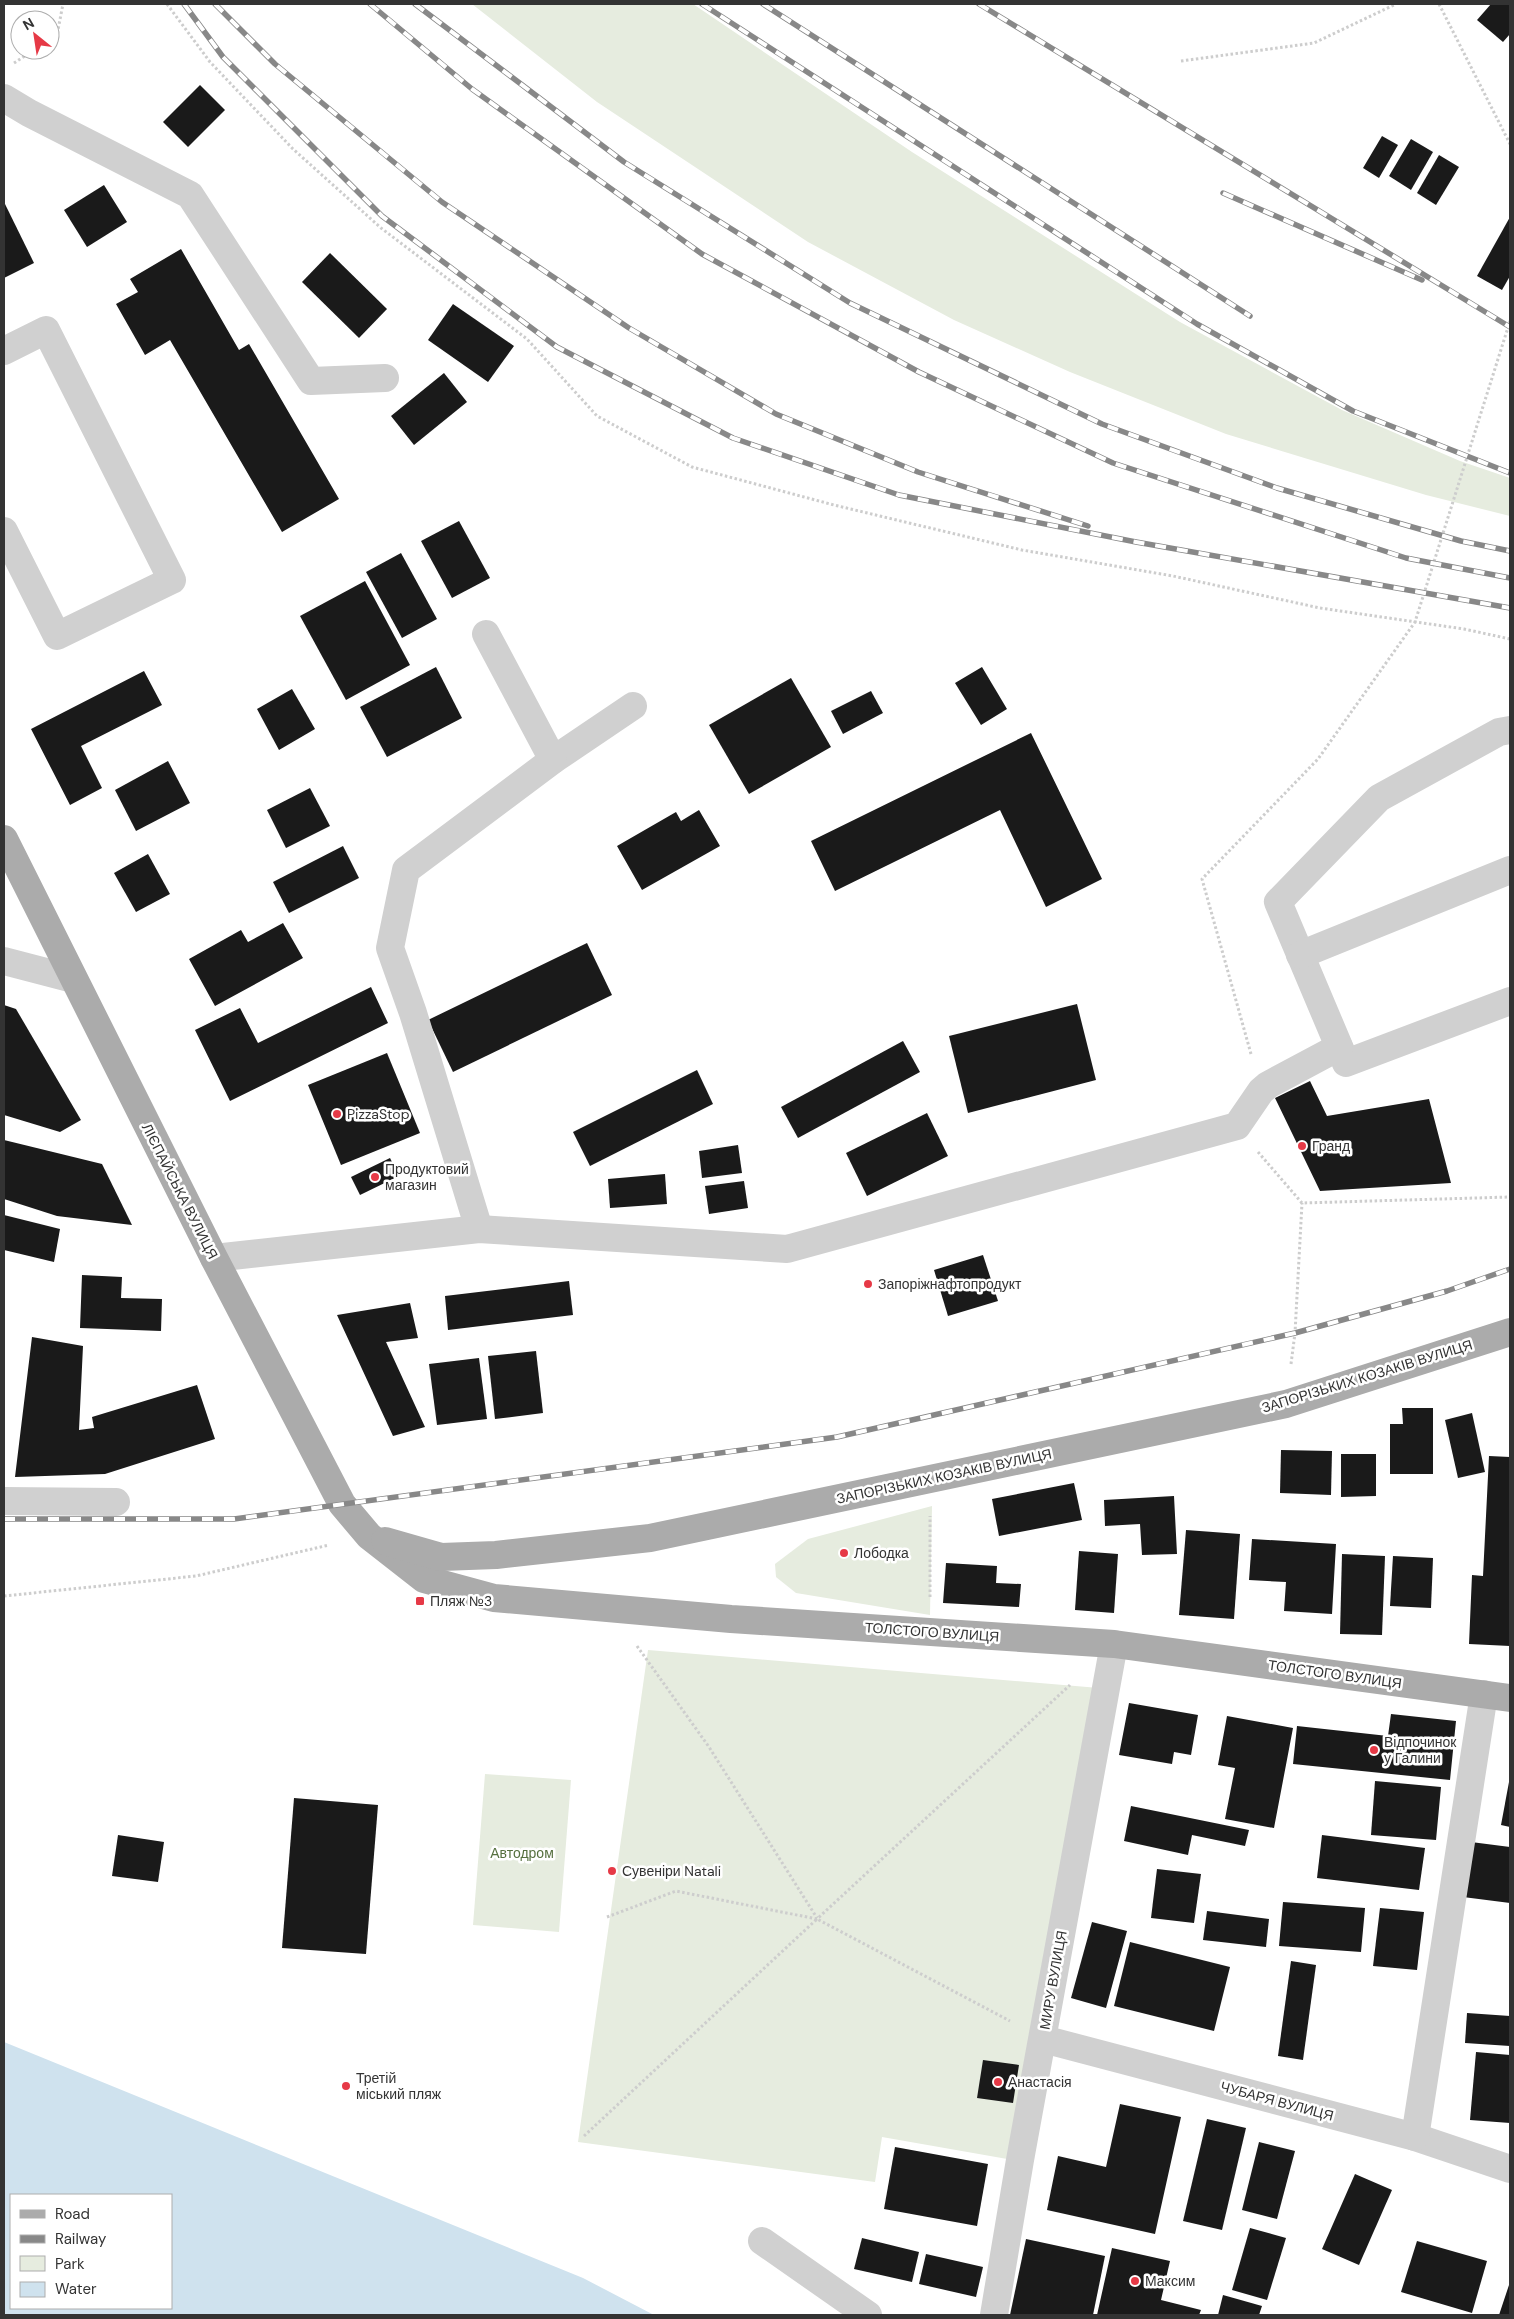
<svg xmlns="http://www.w3.org/2000/svg" width="1514" height="2319" font-family="'DM Sans',sans-serif">
  <style>
    .green { fill: #e6ecdf }
    .water { fill: #cfe2ee; fill-rule: evenodd }
    .building { fill: #1a1a1a }
    .lines { fill: none; stroke-linecap: round; stroke-linejoin: round }
    .path { stroke: #cdcdcd; stroke-width: 3; stroke-dasharray: 2.5 2.5; stroke-linecap: butt }
    .minor { stroke: #d0d0d0; stroke-width: 28 }
    .major { stroke: #ababab; stroke-width: 28 }
    .rail-casing { stroke: #888; stroke-width: 5.5 }
    .rail { stroke: #fff; stroke-width: 4; stroke-dasharray: 11; stroke-linecap: butt }
    .poi-dot { fill: #e63946; stroke: #fff; stroke-width: 2 }
    .labels { text-anchor: middle; dominant-baseline: central; stroke-width: 5; stroke-linejoin: round; paint-order: stroke }
    .poi-label { font-size: 14px; fill: #333; stroke: #fff; text-anchor: start }
    .street-label { font-size: 14px; fill: #333; stroke: #fff }
    .park-label { font-size: 14px; fill: #56703f; stroke: #fff }
  </style>
  <rect width="100%" height="100%" fill="#fff"/>
  <!-- green -->
  <g class="green">
    <path d="M 472,4 L 693,4 L 912,152 L 1180,322 L 1342,410 L 1460,461 L 1510,478 L 1510,516 L 1426,495 L 1226,434 L 1070,372 L 954,320 L 808,242 L 597,102 Z"/>
    <path d="M 932,1506 L 930,1615 L 796,1593 L 776,1577 L 775,1564 L 808,1539 Z"/>
    <path d="M 648,1650 L 1099,1688 L 1013,2160 L 882,2137 L 875,2182 L 578,2142 Z"/>
    <path d="M 485,1774 L 571,1780 L 559,1932 L 473,1925 Z"/>
  </g>
  <!-- water -->
  <path class="water" d="M 4,2042 L 583,2278 L 654,2315 L 4,2315 ZM 11,2195 L 171,2195 L 171,2308 L 11,2308 Z"/>
  <!-- building -->
  <g class="building">
    <path d="M 1491,4 L 1510,4 L 1510,34 L 1503,42 L 1477,20 Z"/>
    <path d="M 200,85 L 225,110 L 188,147 L 163,122 Z"/>
    <path d="M 1382,136 L 1398,145 L 1379,178 L 1363,168 Z"/>
    <path d="M 1411,139 L 1433,152 L 1411,190 L 1389,176 Z"/>
    <path d="M 1439,155 L 1459,167 L 1436,205 L 1417,193 Z"/>
    <path d="M 104,185 L 127,222 L 87,247 L 64,210 Z"/>
    <path d="M 4,202 L 34,263 L 4,278 Z"/>
    <path d="M 1510,217 L 1510,276 L 1502,290 L 1477,276 Z"/>
    <path d="M 181,249 L 239,350 L 249,344 L 339,499 L 282,532 L 170,340 L 145,355 L 116,304 L 138,292 L 130,279 Z"/>
    <path d="M 330,253 L 387,309 L 359,338 L 302,282 Z"/>
    <path d="M 453,304 L 514,346 L 488,382 L 428,340 Z"/>
    <path d="M 444,373 L 467,402 L 414,445 L 391,416 Z"/>
    <path d="M 459,521 L 490,578 L 452,598 L 421,541 Z"/>
    <path d="M 401,553 L 437,619 L 402,638 L 366,572 Z"/>
    <path d="M 365,581 L 410,665 L 346,700 L 300,616 Z"/>
    <path d="M 436,667 L 462,718 L 387,757 L 360,707 Z"/>
    <path d="M 982,667 L 1007,709 L 981,725 L 955,683 Z"/>
    <path d="M 144,671 L 162,705 L 81,746 L 102,788 L 70,805 L 31,729 Z"/>
    <path d="M 791,678 L 831,747 L 749,794 L 709,725 Z"/>
    <path d="M 292,689 L 315,729 L 279,750 L 257,709 Z"/>
    <path d="M 871,691 L 883,713 L 843,734 L 831,711 Z"/>
    <path d="M 1031,733 L 1102,879 L 1046,907 L 1000,810 L 835,891 L 811,841 Z"/>
    <path d="M 168,761 L 190,803 L 136,831 L 115,790 Z"/>
    <path d="M 310,788 L 330,826 L 286,848 L 267,810 Z"/>
    <path d="M 699,810 L 720,846 L 642,890 L 617,846 L 676,812 L 681,821 Z"/>
    <path d="M 343,846 L 359,878 L 289,913 L 273,882 Z"/>
    <path d="M 148,854 L 170,894 L 136,912 L 114,873 Z"/>
    <path d="M 283,923 L 303,958 L 215,1006 L 189,959 L 241,930 L 248,942 Z"/>
    <path d="M 587,943 L 612,995 L 453,1072 L 428,1020 Z"/>
    <path d="M 371,987 L 388,1023 L 230,1101 L 195,1030 L 240,1008 L 258,1043 Z"/>
    <path d="M 1077,1004 L 1096,1080 L 968,1113 L 949,1036 Z"/>
    <path d="M 4,1005 L 16,1009 L 81,1120 L 60,1132 L 4,1115 Z"/>
    <path d="M 903,1041 L 920,1072 L 798,1138 L 781,1107 Z"/>
    <path d="M 387,1053 L 420,1133 L 341,1165 L 308,1085 Z"/>
    <path d="M 697,1070 L 713,1104 L 590,1166 L 573,1132 Z"/>
    <path d="M 1310,1081 L 1327,1116 L 1429,1099 L 1451,1183 L 1320,1191 L 1275,1098 Z"/>
    <path d="M 927,1113 L 948,1156 L 867,1196 L 846,1153 Z"/>
    <path d="M 4,1140 L 102,1164 L 132,1225 L 57,1216 L 4,1199 Z"/>
    <path d="M 738,1145 L 742,1173 L 702,1178 L 699,1151 Z"/>
    <path d="M 390,1158 L 399,1176 L 360,1195 L 351,1177 Z"/>
    <path d="M 665,1174 L 667,1204 L 610,1208 L 608,1179 Z"/>
    <path d="M 744,1181 L 748,1208 L 709,1214 L 705,1186 Z"/>
    <path d="M 4,1215 L 60,1229 L 54,1262 L 4,1250 Z"/>
    <path d="M 983,1255 L 998,1301 L 948,1316 L 934,1270 Z"/>
    <path d="M 82,1275 L 122,1277 L 121,1298 L 162,1299 L 161,1331 L 80,1328 Z"/>
    <path d="M 569,1281 L 573,1315 L 448,1330 L 445,1296 Z"/>
    <path d="M 410,1303 L 418,1338 L 386,1342 L 425,1427 L 393,1436 L 337,1315 Z"/>
    <path d="M 32,1337 L 83,1346 L 79,1430 L 94,1428 L 92,1417 L 197,1385 L 215,1439 L 105,1474 L 15,1477 Z"/>
    <path d="M 536,1351 L 543,1413 L 495,1419 L 488,1356 Z"/>
    <path d="M 479,1358 L 487,1419 L 437,1425 L 429,1364 Z"/>
    <path d="M 1402,1408 L 1433,1408 L 1433,1474 L 1390,1474 L 1390,1424 L 1403,1424 Z"/>
    <path d="M 1472,1413 L 1485,1472 L 1458,1478 L 1445,1420 Z"/>
    <path d="M 1281,1450 L 1332,1451 L 1331,1495 L 1280,1493 Z"/>
    <path d="M 1341,1454 L 1376,1454 L 1376,1496 L 1341,1497 Z"/>
    <path d="M 1489,1456 L 1510,1457 L 1510,1646 L 1469,1644 L 1472,1575 L 1483,1576 Z"/>
    <path d="M 1074,1483 L 1082,1520 L 999,1536 L 992,1499 Z"/>
    <path d="M 1174,1496 L 1177,1554 L 1142,1555 L 1140,1524 L 1105,1526 L 1104,1500 Z"/>
    <path d="M 1186,1530 L 1240,1534 L 1234,1619 L 1179,1615 Z"/>
    <path d="M 1252,1539 L 1336,1544 L 1332,1614 L 1284,1611 L 1286,1582 L 1249,1580 Z"/>
    <path d="M 1079,1551 L 1118,1554 L 1114,1613 L 1075,1610 Z"/>
    <path d="M 1342,1554 L 1385,1556 L 1382,1635 L 1340,1634 Z"/>
    <path d="M 1393,1556 L 1433,1558 L 1431,1608 L 1390,1606 Z"/>
    <path d="M 946,1563 L 997,1566 L 996,1583 L 1021,1584 L 1019,1607 L 943,1603 Z"/>
    <path d="M 1129,1703 L 1198,1715 L 1191,1755 L 1174,1752 L 1172,1764 L 1119,1755 Z"/>
    <path d="M 1391,1714 L 1456,1721 L 1450,1780 L 1293,1764 L 1297,1726 L 1388,1736 Z"/>
    <path d="M 1227,1716 L 1293,1728 L 1274,1828 L 1225,1819 L 1235,1768 L 1218,1765 Z"/>
    <path d="M 1375,1781 L 1441,1787 L 1436,1840 L 1371,1835 Z"/>
    <path d="M 1509,1782 L 1510,1782 L 1510,1827 L 1501,1825 Z"/>
    <path d="M 294,1798 L 378,1805 L 366,1954 L 282,1948 Z"/>
    <path d="M 1131,1806 L 1249,1830 L 1245,1846 L 1192,1835 L 1188,1855 L 1124,1841 Z"/>
    <path d="M 118,1835 L 164,1842 L 158,1882 L 112,1876 Z"/>
    <path d="M 1322,1835 L 1425,1848 L 1419,1890 L 1317,1878 Z"/>
    <path d="M 1471,1842 L 1510,1847 L 1510,1903 L 1463,1897 Z"/>
    <path d="M 1157,1869 L 1201,1874 L 1194,1923 L 1151,1918 Z"/>
    <path d="M 1283,1902 L 1365,1908 L 1361,1952 L 1279,1946 Z"/>
    <path d="M 1380,1908 L 1424,1912 L 1417,1970 L 1373,1966 Z"/>
    <path d="M 1207,1911 L 1269,1919 L 1266,1947 L 1203,1940 Z"/>
    <path d="M 1092,1922 L 1127,1931 L 1106,2008 L 1071,1998 Z"/>
    <path d="M 1130,1942 L 1230,1967 L 1214,2031 L 1114,2006 Z"/>
    <path d="M 1291,1961 L 1316,1965 L 1303,2060 L 1278,2056 Z"/>
    <path d="M 1467,2013 L 1510,2016 L 1510,2046 L 1465,2043 Z"/>
    <path d="M 1476,2052 L 1510,2055 L 1510,2123 L 1470,2120 Z"/>
    <path d="M 983,2060 L 1019,2065 L 1013,2103 L 977,2098 Z"/>
    <path d="M 1120,2104 L 1181,2117 L 1155,2234 L 1047,2210 L 1058,2156 L 1106,2167 Z"/>
    <path d="M 1207,2119 L 1246,2128 L 1222,2230 L 1183,2221 Z"/>
    <path d="M 1259,2142 L 1295,2151 L 1277,2219 L 1242,2210 Z"/>
    <path d="M 895,2147 L 988,2164 L 977,2226 L 884,2209 Z"/>
    <path d="M 1355,2174 L 1392,2190 L 1359,2265 L 1322,2249 Z"/>
    <path d="M 1250,2228 L 1286,2238 L 1267,2300 L 1232,2290 Z"/>
    <path d="M 862,2238 L 919,2252 L 912,2282 L 854,2269 Z"/>
    <path d="M 1026,2239 L 1105,2256 L 1093,2315 L 1010,2315 Z"/>
    <path d="M 1417,2241 L 1487,2261 L 1472,2313 L 1401,2292 Z"/>
    <path d="M 1112,2248 L 1170,2261 L 1161,2300 L 1201,2310 L 1199,2315 L 1097,2315 Z"/>
    <path d="M 926,2254 L 983,2267 L 976,2297 L 919,2284 Z"/>
    <path d="M 1510,2282 L 1510,2315 L 1499,2315 Z"/>
    <path d="M 1223,2295 L 1262,2306 L 1259,2315 L 1218,2315 Z"/>
  </g>
  <g class="lines">
    <!-- path -->
    <g class="path">
      <path d="M 167,4 L 210,62 L 293,149 L 381,228 L 527,339 L 597,416 L 692,467 L 834,505 L 1022,550 L 1173,576 L 1320,608 L 1464,629 L 1510,639"/>
      <path d="M 1439,4 L 1510,144"/>
      <path d="M 50,40 L 57,35 L 63,4"/>
      <path d="M 1181,61 L 1314,43 L 1396,4"/>
      <path d="M 14,63 L 34,50"/>
      <path d="M 1251,1054 L 1202,879 L 1318,759 L 1415,622 L 1510,321"/>
      <path d="M 1258,1152 L 1302,1203 L 1510,1197"/>
      <path d="M 1291,1364 L 1295,1333 L 1302,1203"/>
      <path d="M 4,1596 L 196,1576 L 329,1545"/>
      <path d="M 930,1597 L 930,1516"/>
      <path d="M 637,1646 L 709,1747 L 817,1918"/>
      <path d="M 607,1917 L 676,1891 L 817,1919 L 1070,1685"/>
      <path d="M 584,2136 L 817,1919 L 1010,2021"/>
    </g>
    <!-- minor -->
    <g class="minor">
      <path d="M 4,98 L 29,113 L 190,195 L 311,381 L 385,378"/>
      <path d="M 4,351 L 46,330 L 172,580 L 57,636 L 4,531"/>
      <path d="M 1510,730 L 1499,732 L 1379,798 L 1278,902 L 1346,1063 L 1510,1001"/>
      <path d="M 553,760 L 633,706"/>
      <path d="M 1300,955 L 1510,870"/>
      <path d="M 4,961 L 73,979"/>
      <path d="M 479,1229 L 413,1013 L 390,948 L 406,870 L 553,760 L 486,634"/>
      <path d="M 214,1258 L 479,1229 L 787,1249 L 1237,1126 L 1261,1091 L 1268,1085 L 1339,1047"/>
      <path d="M 4,1501 L 116,1502"/>
      <path d="M 1043,2039 L 1415,2137 L 1510,2169"/>
      <path d="M 1415,2137 L 1484,1694"/>
      <path d="M 762,2241 L 868,2315"/>
      <path d="M 994,2315 L 1020,2160 L 1114,1644"/>
    </g>
    <!-- major -->
    <g class="major">
      <path d="M 4,839 L 214,1258 L 342,1504 L 369,1536 L 424,1579 L 494,1598 L 731,1619 L 1114,1644 L 1510,1698"/>
      <path d="M 385,1541 L 441,1557 L 496,1555 L 650,1538 L 1286,1404 L 1510,1332"/>
    </g>
    <!-- rail casing -->
    <g class="rail-casing">
      <g id="rail">
        <path d="M 184,4 L 223,57 L 382,216 L 557,347 L 733,438 L 899,495 L 1136,542 L 1510,608"/>
        <path d="M 215,4 L 275,64 L 442,202 L 629,328 L 776,414 L 918,472 L 1088,526"/>
        <path d="M 370,4 L 472,89 L 702,254 L 919,372 L 1113,463 L 1406,558 L 1510,578"/>
        <path d="M 415,4 L 624,162 L 850,303 L 1102,424 L 1277,488 L 1461,541 L 1510,551"/>
        <path d="M 702,4 L 1197,324 L 1353,411 L 1510,473"/>
        <path d="M 763,4 L 1250,316"/>
        <path d="M 979,4 L 1510,327"/>
        <path d="M 1223,193 L 1422,280"/>
        <path d="M 4,1519 L 234,1519 L 837,1437 L 1295,1333 L 1447,1291 L 1510,1269"/>
      </g>
    </g>
    <!-- rail -->
    <use href="#rail" class="rail"/>
  </g>
  <!-- markers -->
  <g class="poi-dot">
    <circle cx="337" cy="1114" r="5"/>
    <circle cx="1302" cy="1146" r="5"/>
    <circle cx="375" cy="1177" r="5"/>
    <circle cx="868" cy="1284" r="5"/>
    <circle cx="844" cy="1553" r="5"/>
    <rect x="415" y="1596" width="10" height="10" rx="2.5"/>
    <circle cx="1374" cy="1750" r="5"/>
    <circle cx="612" cy="1871" r="5"/>
    <circle cx="998" cy="2082" r="5"/>
    <circle cx="346" cy="2086" r="5"/>
    <circle cx="1135" cy="2281" r="5"/>
  </g>
  <g class="labels">
    <!-- poi labels -->
    <g class="poi-label">
      <text x="347" y="1114">PizzaStop</text>
      <text x="1312" y="1146">Гранд</text>
      <text x="385" y="1169">Продуктовий<tspan x="385" dy="16">магазин</tspan></text>
      <text x="878" y="1284">Запоріжнафтопродукт</text>
      <text x="854" y="1553">Лободка</text>
      <text x="430" y="1601">Пляж №3</text>
      <text x="1384" y="1742">Відпочинок<tspan x="1384" dy="16">у Галини</tspan></text>
      <text x="622" y="1871">Сувеніри Natali</text>
      <text x="356" y="2078">Третій<tspan x="356" dy="16">міський пляж</tspan></text>
      <text x="1008" y="2082">Анастасія</text>
      <text x="1145" y="2281">Максим</text>
    </g>
    <!-- street labels -->
    <g class="street-label">
      <text transform="translate(180 1191) rotate(63)">ЛІЄПАЙСЬКА ВУЛИЦЯ</text>
      <text transform="translate(1367 1376) rotate(-17)">ЗАПОРІЗЬКИХ КОЗАКІВ ВУЛИЦЯ</text>
      <text transform="translate(944 1476) rotate(-12)">ЗАПОРІЗЬКИХ КОЗАКІВ ВУЛИЦЯ</text>
      <text transform="translate(932 1632) rotate(4)">ТОЛСТОГО ВУЛИЦЯ</text>
      <text transform="translate(1335 1674) rotate(8)">ТОЛСТОГО ВУЛИЦЯ</text>
      <text transform="translate(1053 1980) rotate(-80)">МИРУ ВУЛИЦЯ</text>
      <text transform="translate(1277 2101) rotate(15)">ЧУБАРЯ ВУЛИЦЯ</text>
    </g>
    <!-- park labels -->
    <g class="park-label">
      <text x="522" y="1853">Автодром</text>
    </g>
  </g>
  <!-- border -->
  <rect width="1514" height="2319" fill="none" stroke="#333333" stroke-width="10"/>
  <!-- legend -->
  <rect x="10" y="2194" width="162" height="115" fill="#ffffff" stroke="#adadad"/>
  <rect x="20" y="2210" width="25" height="8" fill="#ababab" stroke="#adadad"/>
  <text x="55" y="2219" font-size="15" fill="#333333">Road</text>
  <rect x="20" y="2235" width="25" height="8" fill="#888888" stroke="#adadad"/>
  <text x="55" y="2244" font-size="15" fill="#333333">Railway</text>
  <rect x="20" y="2256" width="25" height="15" fill="#e6ecdf" stroke="#adadad"/>
  <text x="55" y="2269" font-size="15" fill="#333333">Park</text>
  <rect x="20" y="2282" width="25" height="15" fill="#cfe2ee" stroke="#adadad"/>
  <text x="55" y="2294" font-size="15" fill="#333333">Water</text>
  <!-- north arrow -->
  <g transform="translate(35 35) rotate(330)"><circle r="24" fill="#ffffff" stroke="#adadad"/>
  <path d="M0-4L9 19L0 12L-9 19Z" fill="#e63946"/>
  <text y="-8" font-size="14" font-weight="bold" text-anchor="middle" fill="#333333">N</text>
  </g>
</svg>
